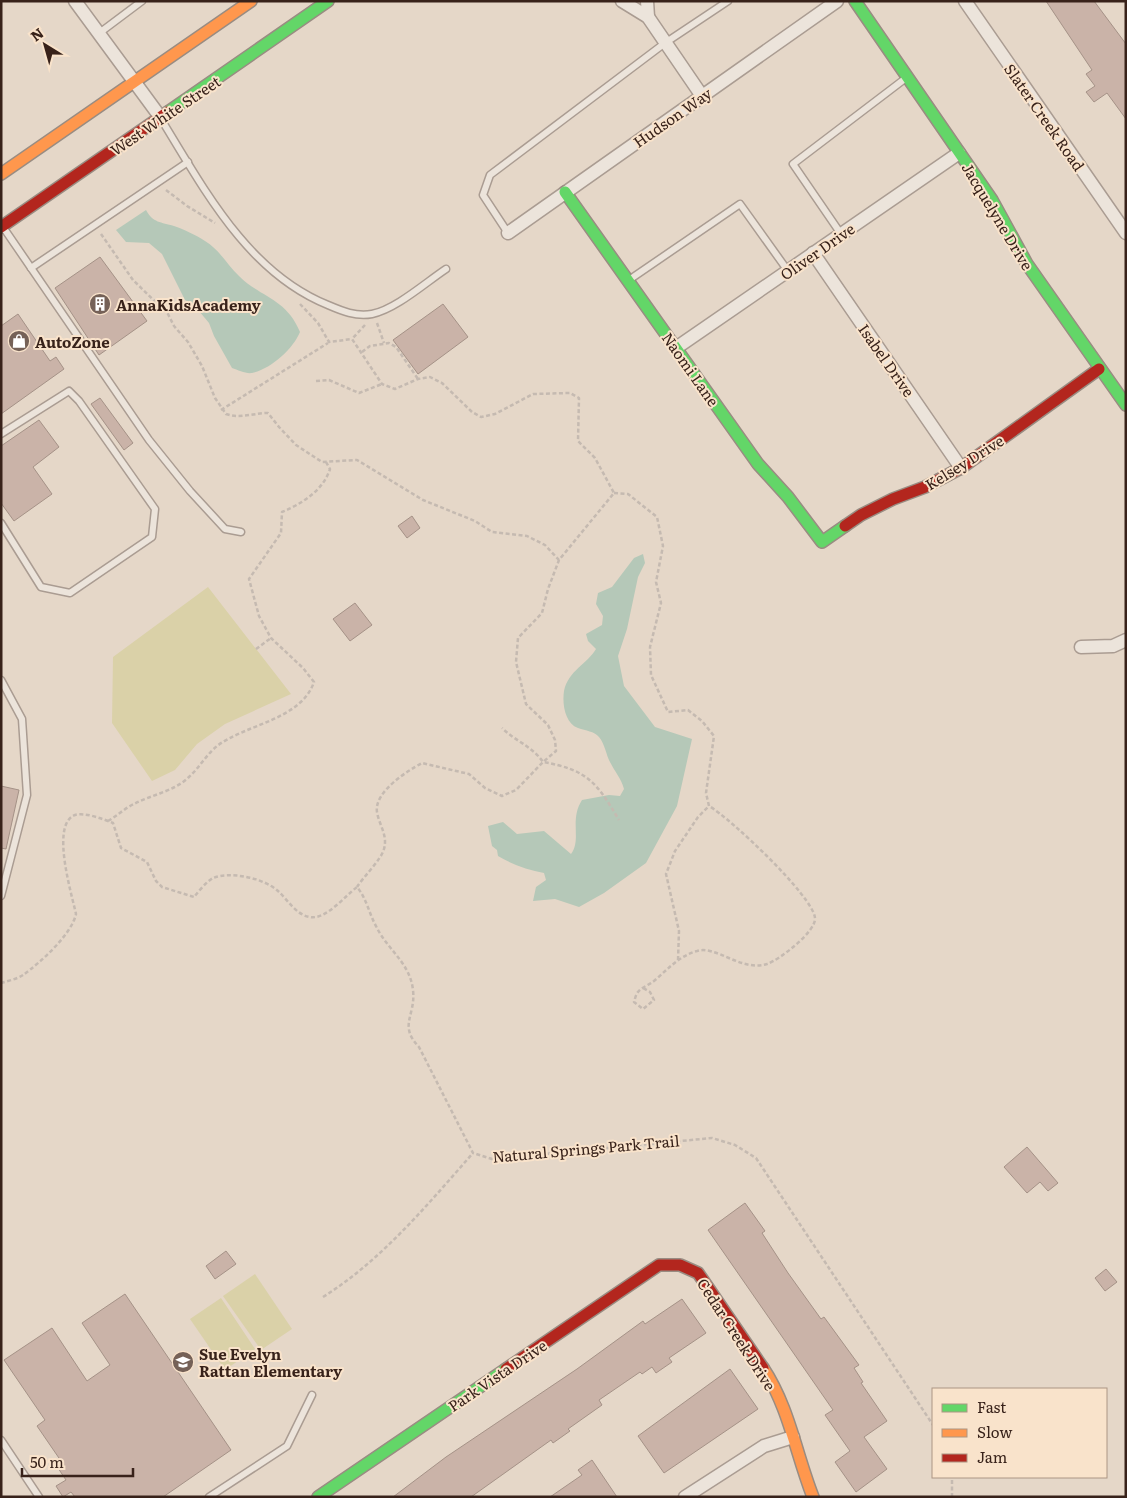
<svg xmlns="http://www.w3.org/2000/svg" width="1127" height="1498" font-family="Literata,serif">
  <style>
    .green { fill: #dad1a8 }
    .water { fill: #b5c8b8 }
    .building { fill: #cab3a8; stroke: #a59287 }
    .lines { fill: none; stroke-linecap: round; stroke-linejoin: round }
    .lane-casing { stroke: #aa9c92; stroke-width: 9 }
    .street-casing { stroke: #aa9c92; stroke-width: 15 }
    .fast-casing { stroke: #998c82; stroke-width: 14 }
    .slow-casing { stroke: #998c82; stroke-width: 14 }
    .jam-casing { stroke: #998c82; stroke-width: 14 }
    .path { stroke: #c5bab1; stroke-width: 2.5; stroke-dasharray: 4 2.5; stroke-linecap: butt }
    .lane { stroke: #ece4db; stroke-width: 6 }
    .street { stroke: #ece4db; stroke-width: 12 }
    .fast { stroke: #63d668; stroke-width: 11 }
    .slow { stroke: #ff974d; stroke-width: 11 }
    .jam { stroke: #b3261e; stroke-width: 11 }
    .labels { text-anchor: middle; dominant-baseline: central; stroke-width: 4; stroke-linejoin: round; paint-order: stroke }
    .street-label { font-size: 15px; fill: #38221a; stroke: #f9e3cb }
    .poi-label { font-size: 15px; font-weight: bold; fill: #38221a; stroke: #f9e3cb; text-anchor: start }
  </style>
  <rect width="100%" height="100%" fill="#e5d7c8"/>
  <!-- green -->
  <g class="green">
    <path d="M 208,587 L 291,694 L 225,724 L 197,744 L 175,770 L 152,781 L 112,723 L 113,657 Z"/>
    <path d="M 255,1274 L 292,1329 L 261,1350 L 223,1296 Z"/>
    <path d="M 221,1298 L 255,1349 L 225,1370 L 190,1319 Z"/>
  </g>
  <!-- water -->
  <g class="water">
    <path d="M 146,210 C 153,223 161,222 174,226 C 183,229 196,235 205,241 C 220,250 227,265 239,276 C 261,298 286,298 300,332 C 293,349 271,369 252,373 C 246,374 238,370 232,368 L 214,336 L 209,323 L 194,305 L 185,300 L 162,254 L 149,243 L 126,242 L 116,230 Z"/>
    <path d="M 643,554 L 645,563 L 638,577 L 627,629 L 618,656 L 624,686 L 655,727 L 692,739 L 677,806 L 646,863 L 604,893 L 579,907 L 555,899 L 533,901 L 536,887 L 546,880 L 544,873 C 528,870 511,864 498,856 L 497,850 L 492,846 L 488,826 L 503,822 L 517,834 L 544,831 L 571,854 C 582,839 569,820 582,800 L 609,795 L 620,796 L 624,789 C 621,778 615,772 610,762 C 606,755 605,744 599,737 C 594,731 586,731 578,728 C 565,723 562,704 564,691 C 568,671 588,663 596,649 L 588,641 L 586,634 L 602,625 L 603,616 L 596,604 L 598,593 L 612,587 L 634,558 Z"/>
  </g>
  <!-- building -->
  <g class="building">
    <path d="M 1046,1 L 1094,1 L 1126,44 L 1126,119 L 1107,93 L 1094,102 L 1086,92 L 1095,86 L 1086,74 L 1092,70 Z"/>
    <path d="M 100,257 L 147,321 L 99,355 L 55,288 Z"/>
    <path d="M 443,304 L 468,337 L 418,374 L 393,340 Z"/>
    <path d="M 18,314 L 50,361 L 56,357 L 64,369 L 1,414 L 1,326 Z"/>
    <path d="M 100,398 L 133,443 L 124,450 L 91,404 Z"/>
    <path d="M 39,420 L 59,447 L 33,467 L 52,494 L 14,521 L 1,503 L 1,446 Z"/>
    <path d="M 412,516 L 420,528 L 407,538 L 398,526 Z"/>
    <path d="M 355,603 L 372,625 L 350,641 L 333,619 Z"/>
    <path d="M 1,786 L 19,790 L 6,849 L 1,848 Z"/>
    <path d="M 1027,1147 L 1058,1183 L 1048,1191 L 1040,1182 L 1027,1193 L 1004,1167 Z"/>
    <path d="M 745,1203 L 765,1231 L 762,1233 L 788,1273 L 821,1319 L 824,1317 L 859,1365 L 854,1368 L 863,1382 L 861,1383 L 887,1421 L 864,1437 L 887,1469 L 856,1492 L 835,1462 L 850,1451 L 825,1415 L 833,1410 L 708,1230 Z"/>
    <path d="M 226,1251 L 236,1264 L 215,1279 L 206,1266 Z"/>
    <path d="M 1106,1269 L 1117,1282 L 1105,1291 L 1095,1278 Z"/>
    <path d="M 125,1294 L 231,1450 L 163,1497 L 75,1497 L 71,1492 L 63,1497 L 56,1486 L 66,1480 L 56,1465 L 61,1461 L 37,1426 L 45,1420 L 4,1360 L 52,1328 L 87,1381 L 110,1365 L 82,1323 Z"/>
    <path d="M 682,1299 L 706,1333 L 669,1358 L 672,1362 L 656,1373 L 652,1367 L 642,1374 L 640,1372 L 599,1400 L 602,1405 L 568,1429 L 570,1431 L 553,1443 L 551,1440 L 471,1497 L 393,1497 L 446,1457 L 577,1369 L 643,1321 L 645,1324 Z"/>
    <path d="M 730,1369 L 758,1409 L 664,1473 L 638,1436 Z"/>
    <path d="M 592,1460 L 617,1497 L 550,1497 L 582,1475 L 578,1470 Z"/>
  </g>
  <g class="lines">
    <!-- lane casing -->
    <g class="lane-casing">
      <g id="lane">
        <path d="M 98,34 L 142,1"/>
        <path d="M 161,119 C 204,189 248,273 328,305 C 342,311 356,317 372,314 C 396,309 425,283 446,269"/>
        <path d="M 3,227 L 149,440 L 190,491 L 225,529 L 241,532"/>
        <path d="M 508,233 L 483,195 L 490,175 L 665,43 L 728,1"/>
        <path d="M 841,234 L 793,164 L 906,78"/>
        <path d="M 31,268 L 188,162"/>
        <path d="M 629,280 L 740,204 L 788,271"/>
        <path d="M 1,434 L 69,391 L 79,401 L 155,509 L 152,537 L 70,593 L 41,587 L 1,523"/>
        <path d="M 1,680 L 22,719 L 27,795 L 1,896"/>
        <path d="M 1,1440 L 39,1497"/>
        <path d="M 209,1497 L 287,1446 L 312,1395"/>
      </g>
    </g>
    <!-- street casing -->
    <g class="street-casing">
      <g id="street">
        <path d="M 75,1 L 161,118"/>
        <path d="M 622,1 L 648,17 L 702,96"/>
        <path d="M 647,1 L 648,17"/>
        <path d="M 965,1 L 1126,233"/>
        <path d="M 508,233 L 837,1"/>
        <path d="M 813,253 L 961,468"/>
        <path d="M 676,348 L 959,153"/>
        <path d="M 1081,647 L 1113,646 L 1126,640"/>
        <path d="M 685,1497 L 764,1446 L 793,1437"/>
      </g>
    </g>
    <!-- fast casing -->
    <g class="fast-casing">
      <g id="fast">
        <path d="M 855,1 L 992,200 L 1027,264 L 1126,405"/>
        <path d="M 168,112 L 328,1"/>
        <path d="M 565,192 L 758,464 L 788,497 L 822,542 L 845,526"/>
        <path d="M 318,1497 L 506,1369"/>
      </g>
    </g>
    <!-- slow casing -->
    <g class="slow-casing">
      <g id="slow">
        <path d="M 1,174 L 251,1"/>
        <path d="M 763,1368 C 789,1407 796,1454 813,1497"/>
      </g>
    </g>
    <!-- jam casing -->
    <g class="jam-casing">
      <g id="jam">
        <path d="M 1,227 L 168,112"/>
        <path d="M 845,526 L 861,515 L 893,499 L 925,487 L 961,468 L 1099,369"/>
        <path d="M 506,1369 L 659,1265 L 680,1265 L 698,1273 L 763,1368"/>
      </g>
    </g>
    <!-- path -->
    <g class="path">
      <path d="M 166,190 L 187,206 L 215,223"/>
      <path d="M 101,234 L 133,280 L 168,314 L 174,326 L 188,342 L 202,366 L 215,398 L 226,414 C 240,419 254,413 268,413 L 279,427 L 296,445 L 322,462 L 357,460 L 423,500 L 475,521 L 492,532 L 527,536 L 545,545 L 559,560"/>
      <path d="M 300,304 L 318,323 L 329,342 L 352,339"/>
      <path d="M 377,323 L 384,343"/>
      <path d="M 365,325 L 352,339 L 382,384 L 395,389 L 418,379 L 430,377 L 442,383 L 472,412 L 481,417 L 495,414 L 533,394 L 570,393 L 579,398 L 578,441 L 595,458 L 614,493 L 559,560 L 548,589 L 542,613 L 518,638 L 516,662 L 526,704 L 548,725 L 555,740 L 556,751 L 543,762 C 532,746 515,741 502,728"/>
      <path d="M 362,352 L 370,346 L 389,343 L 396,347 L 418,379"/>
      <path d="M 316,381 L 329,380 L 359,393 L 382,384"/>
      <path d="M 221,410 L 328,343"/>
      <path d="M 614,493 L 628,494 L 657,517 L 663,546 L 656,582 L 661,603 L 650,647 L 651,675 L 668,712 L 688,710 L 702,721 L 714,736 L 706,793 L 709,806 C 730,818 813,896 815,918 C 816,932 779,960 767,964 C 741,972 716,945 697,951 C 679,956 668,969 654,981 C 649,985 642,987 638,992 C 636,994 635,999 634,1002 L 643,1009 L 654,1000 L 650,992 L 643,988"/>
      <path d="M 256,649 L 271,638"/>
      <path d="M 108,821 C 117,816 125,808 134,804 C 151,795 175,791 189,777 C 199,768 206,755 217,746 C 246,724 301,720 314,682 L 303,668 L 271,638 L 259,616 L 249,579 L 281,533 L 282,512 C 301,504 323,491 330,469 L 326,462"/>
      <path d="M 357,887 C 364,876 381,860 384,849 C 388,835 379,825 377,812 C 374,792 407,771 422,763 L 469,774 L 485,788 L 502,796 L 516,790 L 543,762 C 588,770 597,783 619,820"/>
      <path d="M 678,960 L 679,931 L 666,874 L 675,851 L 698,817 L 709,806"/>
      <path d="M 1,983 C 8,981 17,979 23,975 C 40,963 72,934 76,914 C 72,895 50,824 75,815 C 85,812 103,819 113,823 L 121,848 L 147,862 L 156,881 L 162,887 L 194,897 C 199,891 206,882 213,878 C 230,871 264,878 278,891 C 288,900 296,915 310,917 C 326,920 345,896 357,887 C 367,899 369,914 377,928 C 388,950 410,963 413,990 C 416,1016 398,1025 419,1047 L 473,1153 L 492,1159 L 712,1138 L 735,1145 L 756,1158 L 933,1425"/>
      <path d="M 323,1297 C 382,1260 428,1204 473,1153"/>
      <path d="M 952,1497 L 952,1477"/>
    </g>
    <!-- lane -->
    <use href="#lane" class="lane"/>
    <!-- street -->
    <use href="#street" class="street"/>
    <!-- fast -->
    <use href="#fast" class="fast"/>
    <!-- slow -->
    <use href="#slow" class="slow"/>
    <!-- jam -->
    <use href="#jam" class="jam"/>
  </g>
  <!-- icons -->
  <defs>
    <g id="building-disc" transform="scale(1.125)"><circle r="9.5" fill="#756157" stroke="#f9e3cb"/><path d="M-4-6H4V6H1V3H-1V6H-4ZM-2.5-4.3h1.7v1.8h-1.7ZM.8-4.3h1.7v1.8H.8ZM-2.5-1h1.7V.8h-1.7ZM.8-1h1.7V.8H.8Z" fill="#fff"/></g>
    <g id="shop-disc" transform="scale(1.125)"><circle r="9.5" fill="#756157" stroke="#f9e3cb"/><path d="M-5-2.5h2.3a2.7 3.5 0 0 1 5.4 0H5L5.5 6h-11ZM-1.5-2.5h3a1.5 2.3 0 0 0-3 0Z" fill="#fff"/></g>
    <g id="school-disc" transform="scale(1.125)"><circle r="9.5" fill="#756157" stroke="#f9e3cb"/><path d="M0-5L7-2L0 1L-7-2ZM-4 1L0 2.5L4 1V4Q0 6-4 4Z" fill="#fff"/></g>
  </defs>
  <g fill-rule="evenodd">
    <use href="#building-disc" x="100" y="304"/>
    <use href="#shop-disc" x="19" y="341"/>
    <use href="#school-disc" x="183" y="1362"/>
  </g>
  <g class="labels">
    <!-- street labels -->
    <g class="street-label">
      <text transform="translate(165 115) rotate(-34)">West White Street</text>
      <text transform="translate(672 117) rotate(-35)">Hudson Way</text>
      <text transform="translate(1045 117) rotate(55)">Slater Creek Road</text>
      <text transform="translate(998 216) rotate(59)">Jacquelyne Drive</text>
      <text transform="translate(817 251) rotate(-35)">Oliver Drive</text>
      <text transform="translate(887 360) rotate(55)">Isabel Drive</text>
      <text transform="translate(691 369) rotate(55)">Naomi Lane</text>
      <text transform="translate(964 462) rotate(-32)">Kelsey Drive</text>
      <text transform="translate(586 1148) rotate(-5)">Natural Springs Park Trail</text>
      <text transform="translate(737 1334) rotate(57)">Cedar Creek Drive</text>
      <text transform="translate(497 1375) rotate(-34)">Park Vista Drive</text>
    </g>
    <!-- poi labels -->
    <g class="poi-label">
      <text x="116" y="304">AnnaKidsAcademy</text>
      <text x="35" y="341">AutoZone</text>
      <text x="199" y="1353">Sue Evelyn<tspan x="199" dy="17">Rattan Elementary</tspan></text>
    </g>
  </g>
  <!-- border -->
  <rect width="1127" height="1498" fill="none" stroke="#38221a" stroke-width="5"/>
  <!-- legend -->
  <rect x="932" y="1388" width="175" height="90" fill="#f9e3cb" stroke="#ac9684"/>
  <rect x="942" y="1404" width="25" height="8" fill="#63d668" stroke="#ac9684"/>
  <text x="977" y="1413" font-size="15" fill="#38221a">Fast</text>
  <rect x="942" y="1429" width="25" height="8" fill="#ff974d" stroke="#ac9684"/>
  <text x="977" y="1438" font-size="15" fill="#38221a">Slow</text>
  <rect x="942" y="1454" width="25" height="8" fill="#b3261e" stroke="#ac9684"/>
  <text x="977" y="1463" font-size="15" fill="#38221a">Jam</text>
  <!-- north arrow -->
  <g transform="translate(45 45) rotate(323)" stroke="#f9e3cb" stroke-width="4" paint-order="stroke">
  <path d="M0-4L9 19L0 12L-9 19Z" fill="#38221a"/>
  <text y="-8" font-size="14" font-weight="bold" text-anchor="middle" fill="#38221a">N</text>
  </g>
  <!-- scale -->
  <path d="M22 1468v8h111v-8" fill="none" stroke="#38221a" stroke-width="2.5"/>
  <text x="30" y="1468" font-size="15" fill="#38221a" stroke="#f9e3cb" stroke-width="4" paint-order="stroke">50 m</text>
</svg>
